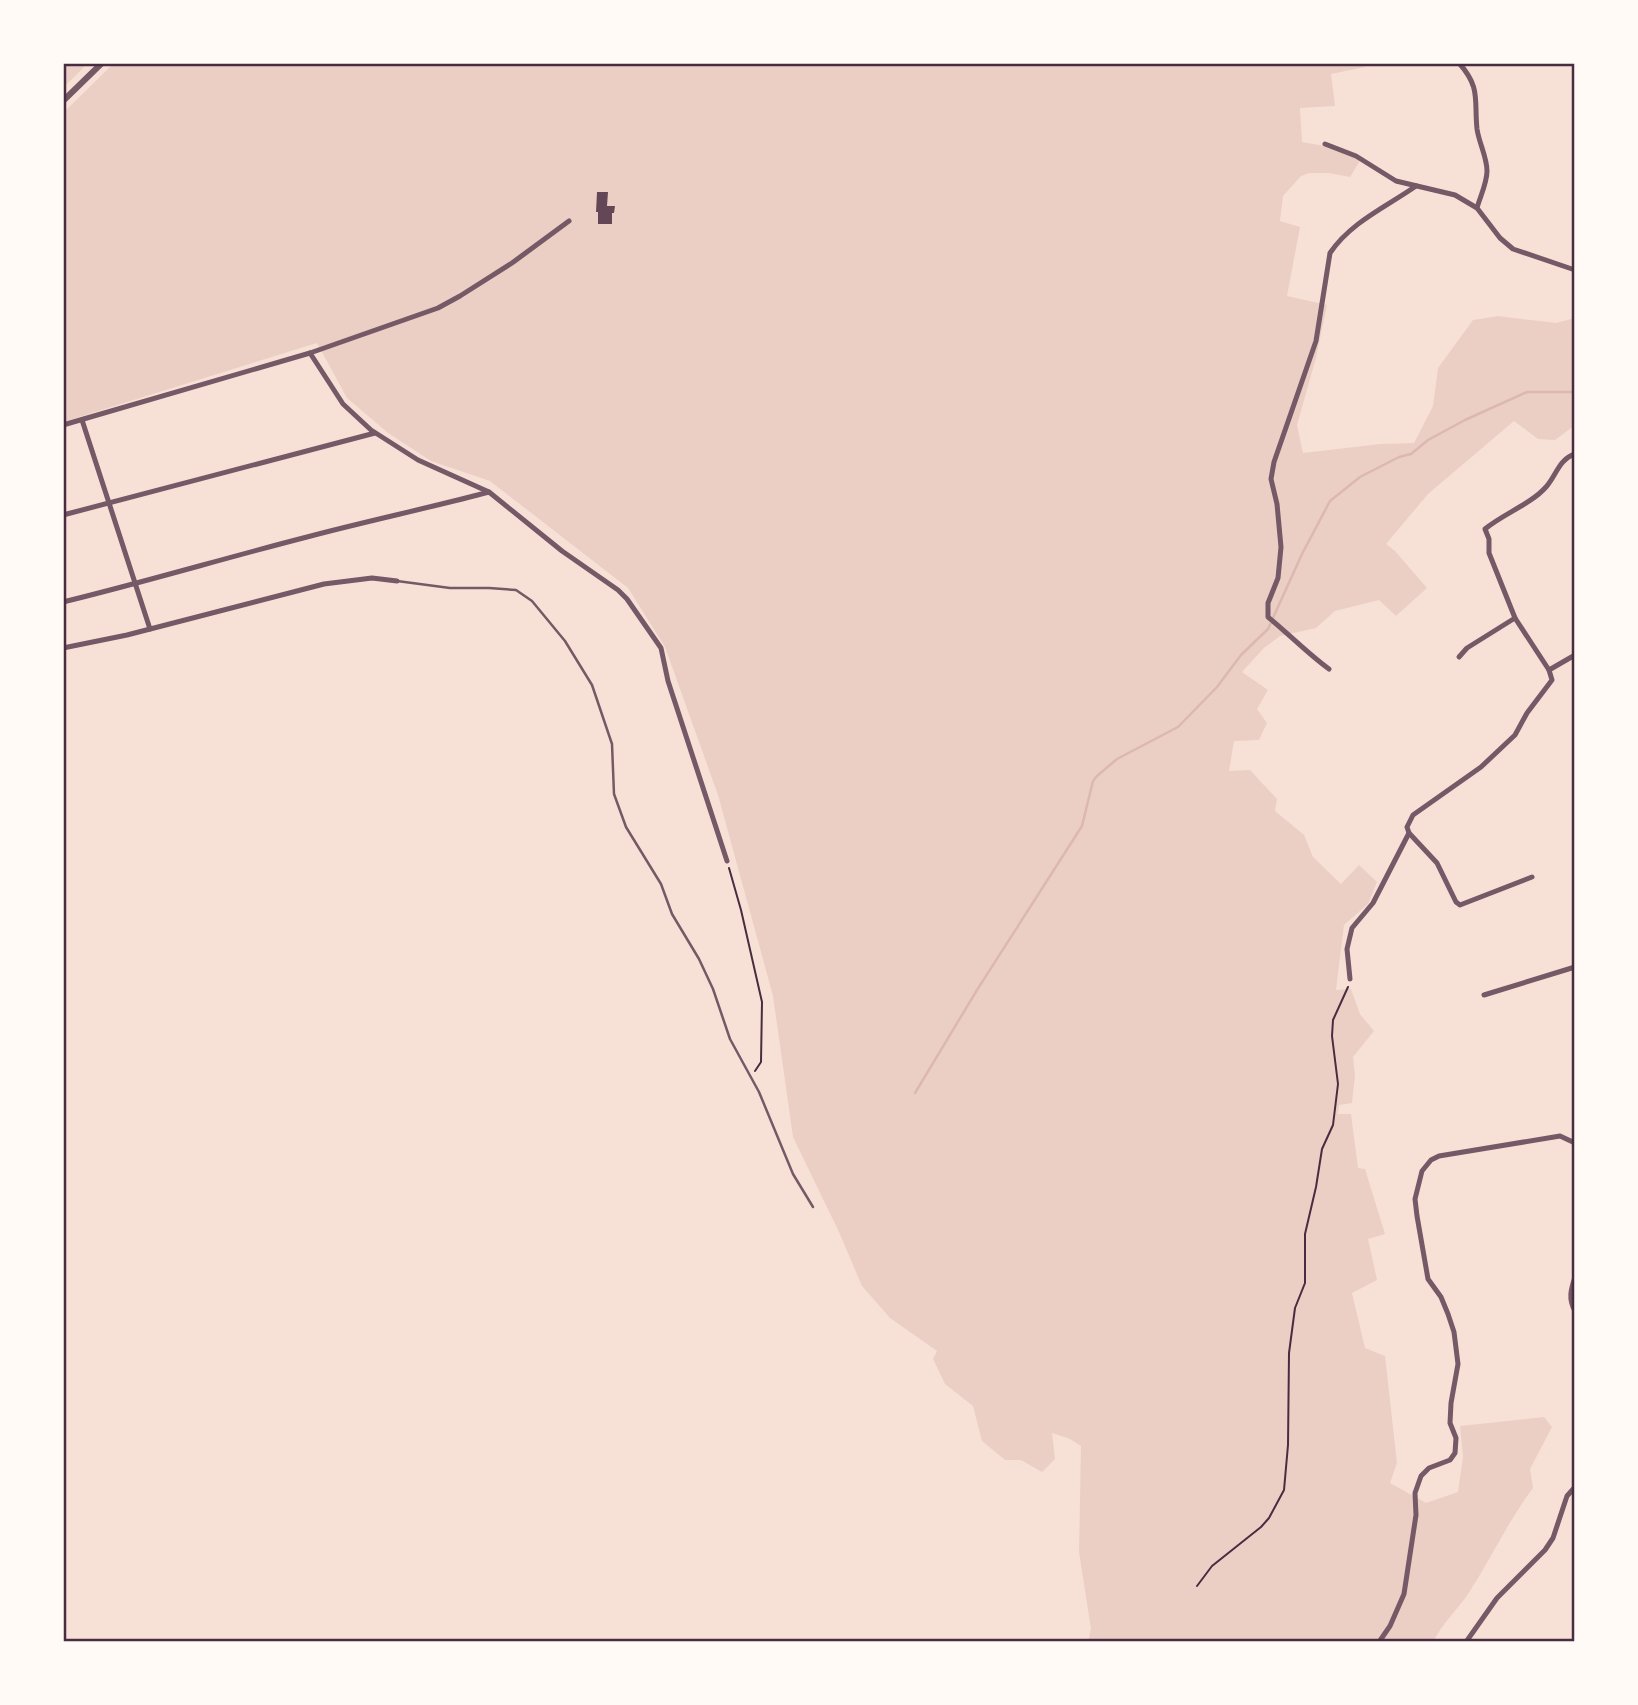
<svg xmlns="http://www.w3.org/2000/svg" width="1638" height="1705" font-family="'Roboto Condensed',sans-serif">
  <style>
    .green { fill: #ebcfc5 }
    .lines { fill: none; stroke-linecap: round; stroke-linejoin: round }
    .stream { stroke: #dcb8b0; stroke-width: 2.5 }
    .building { fill: #644757 }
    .path { stroke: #4a2c40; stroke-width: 2 }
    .service { stroke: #755966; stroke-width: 2.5 }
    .minor { stroke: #755966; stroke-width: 5 }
    .tertiary { stroke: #755966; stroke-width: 6 }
    .neatline { fill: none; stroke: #4a2c40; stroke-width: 2.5 }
  </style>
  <rect width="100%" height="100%" fill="#f7e1d7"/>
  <!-- green -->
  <g class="green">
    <path d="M 63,63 L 88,63 L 63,88 Z"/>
    <path d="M 114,63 L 1363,63 L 1365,67 L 1331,74 L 1335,106 L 1300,108 L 1302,142 L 1336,148 L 1361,159 L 1350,177 L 1329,173 L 1310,173 L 1301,176 L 1283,196 L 1280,221 L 1300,227 L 1287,296 L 1327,305 L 1316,358 L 1297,425 L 1303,453 L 1380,444 L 1414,443 L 1433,406 L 1438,368 L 1473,320 L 1498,316 L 1556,323 L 1575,318 L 1575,425 L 1555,440 L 1538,439 L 1514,421 L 1428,494 L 1386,544 L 1395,551 L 1427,588 L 1396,616 L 1379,600 L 1335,611 L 1316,628 L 1280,636 L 1264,648 L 1242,672 L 1268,690 L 1257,709 L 1267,723 L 1259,740 L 1234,741 L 1229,771 L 1250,770 L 1277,799 L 1275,811 L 1304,835 L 1313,857 L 1341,884 L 1359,865 L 1377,882 L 1368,904 L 1344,925 L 1336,990 L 1351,989 L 1360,1014 L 1374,1031 L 1353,1057 L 1355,1075 L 1352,1103 L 1339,1105 L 1338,1114 L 1351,1114 L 1358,1168 L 1365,1169 L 1385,1234 L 1368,1239 L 1377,1280 L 1352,1293 L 1365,1348 L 1385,1356 L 1397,1463 L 1390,1483 L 1426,1503 L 1458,1492 L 1463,1457 L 1460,1426 L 1544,1417 L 1552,1427 L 1530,1469 L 1533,1488 C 1508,1521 1491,1559 1468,1594 C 1457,1610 1442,1624 1433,1642 L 1088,1642 L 1091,1629 L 1079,1552 L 1081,1446 L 1070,1439 L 1052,1433 L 1055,1459 L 1042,1472 L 1021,1460 L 1005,1460 L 982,1441 L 973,1406 L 945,1384 L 933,1359 L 937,1351 L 890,1318 L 862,1286 L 839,1232 L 793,1137 L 773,996 L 718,795 L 665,647 L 628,588 L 490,481 L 431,461 L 388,433 L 347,398 L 317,343 L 63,422 L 63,113 Z"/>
  </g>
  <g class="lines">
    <!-- stream -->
    <path class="stream" d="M 915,1093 L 977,990 L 1082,826 L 1093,781 L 1097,776 L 1117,759 L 1178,727 L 1217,687 L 1241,655 L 1268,629 L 1302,554 L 1330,501 L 1360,477 L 1399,457 L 1411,454 L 1428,440 L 1465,420 L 1527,392 L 1575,392"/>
  </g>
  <!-- building -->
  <path class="building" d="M 597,192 L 608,192 L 607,206 L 615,206 L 614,213 L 612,213 L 612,224 L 598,224 L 598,212 L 596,212 Z"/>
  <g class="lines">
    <!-- path -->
    <g class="path">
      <path d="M 729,868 L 741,910 L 762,1002 L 761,1062 L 755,1071"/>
      <path d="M 1197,1586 L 1212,1566 L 1261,1527 L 1269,1518 L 1284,1490 L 1288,1445 L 1289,1353 L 1295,1308 L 1305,1283 L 1305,1234 L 1316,1187 L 1322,1149 L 1333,1125 L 1338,1084 L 1332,1036 L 1333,1020 L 1348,987"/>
    </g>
    <!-- service -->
    <path class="service" d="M 397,581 L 450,588 L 489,588 L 516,590 L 532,601 L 565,641 L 592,685 L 612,744 L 614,794 L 626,827 L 661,884 L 672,914 L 699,959 L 713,989 L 730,1039 L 759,1092 L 793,1174 L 813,1207"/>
    <!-- minor -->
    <g class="minor">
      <path d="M 1459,63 C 1481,88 1474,99 1477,129 C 1479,143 1487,157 1487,171 C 1487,183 1480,197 1477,208"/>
      <path d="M 1325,144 L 1356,156 L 1396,181 L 1455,195 L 1477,208 L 1500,238 L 1513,249 L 1575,270"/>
      <path d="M 310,353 L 343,404 L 371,430 L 418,460 L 489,492 L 562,551 L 618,590 L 627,599 L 661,648 L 668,681 L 727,861"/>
      <path d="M 82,420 L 150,629"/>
      <path d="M 63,425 L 310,353 L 438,308 L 460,296 L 512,263 L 569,221"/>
      <path d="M 63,515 L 375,433"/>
      <path d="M 63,602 C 145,582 225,558 307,537 C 367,521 429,508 489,492"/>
      <path d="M 63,648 L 127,635 L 324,584 L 372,578 L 397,581"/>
      <path d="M 1459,657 L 1467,648 L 1515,618"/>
      <path d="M 1329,669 C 1307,653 1289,634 1268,617 L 1268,603 L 1278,578 L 1281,547 L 1277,504 L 1271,479 L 1274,462 L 1316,341 L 1330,253 C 1351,222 1386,207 1416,186"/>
      <path d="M 1549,670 L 1575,655"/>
      <path d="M 1409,833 L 1437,863 L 1456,902 L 1460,905 L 1532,877"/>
      <path d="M 1350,979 L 1347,949 L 1352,928 L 1373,903 L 1409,833 L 1407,827 L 1413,815 L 1481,767 L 1515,735 L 1527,713 L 1552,680 L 1549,670 L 1515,618 L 1489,553 L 1489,539 L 1485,529 C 1503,514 1531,504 1546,487 C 1556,476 1559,459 1575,454"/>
      <path d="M 1484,995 L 1575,967"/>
      <path d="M 1575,1277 C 1571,1289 1568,1299 1575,1311"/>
      <path d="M 1379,1642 L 1390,1626 L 1404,1594 L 1416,1515 L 1415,1493 L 1421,1476 L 1429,1468 L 1450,1460 L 1455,1453 L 1456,1438 L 1450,1423 L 1451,1403 L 1458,1364 L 1454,1332 L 1448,1314 L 1441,1297 L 1428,1279 L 1417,1216 L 1415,1199 L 1422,1171 L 1431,1160 L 1439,1156 L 1560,1136 L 1575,1143"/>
      <path d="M 1466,1642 L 1497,1598 L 1545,1550 L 1553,1538 L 1567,1496 L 1575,1487"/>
    </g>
    <!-- tertiary -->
    <path class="tertiary" d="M 63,101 L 102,63"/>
  </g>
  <!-- border -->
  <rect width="1638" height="1705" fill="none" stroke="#fffaf5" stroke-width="130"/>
  <rect x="65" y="65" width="1508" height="1575" class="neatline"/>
</svg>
